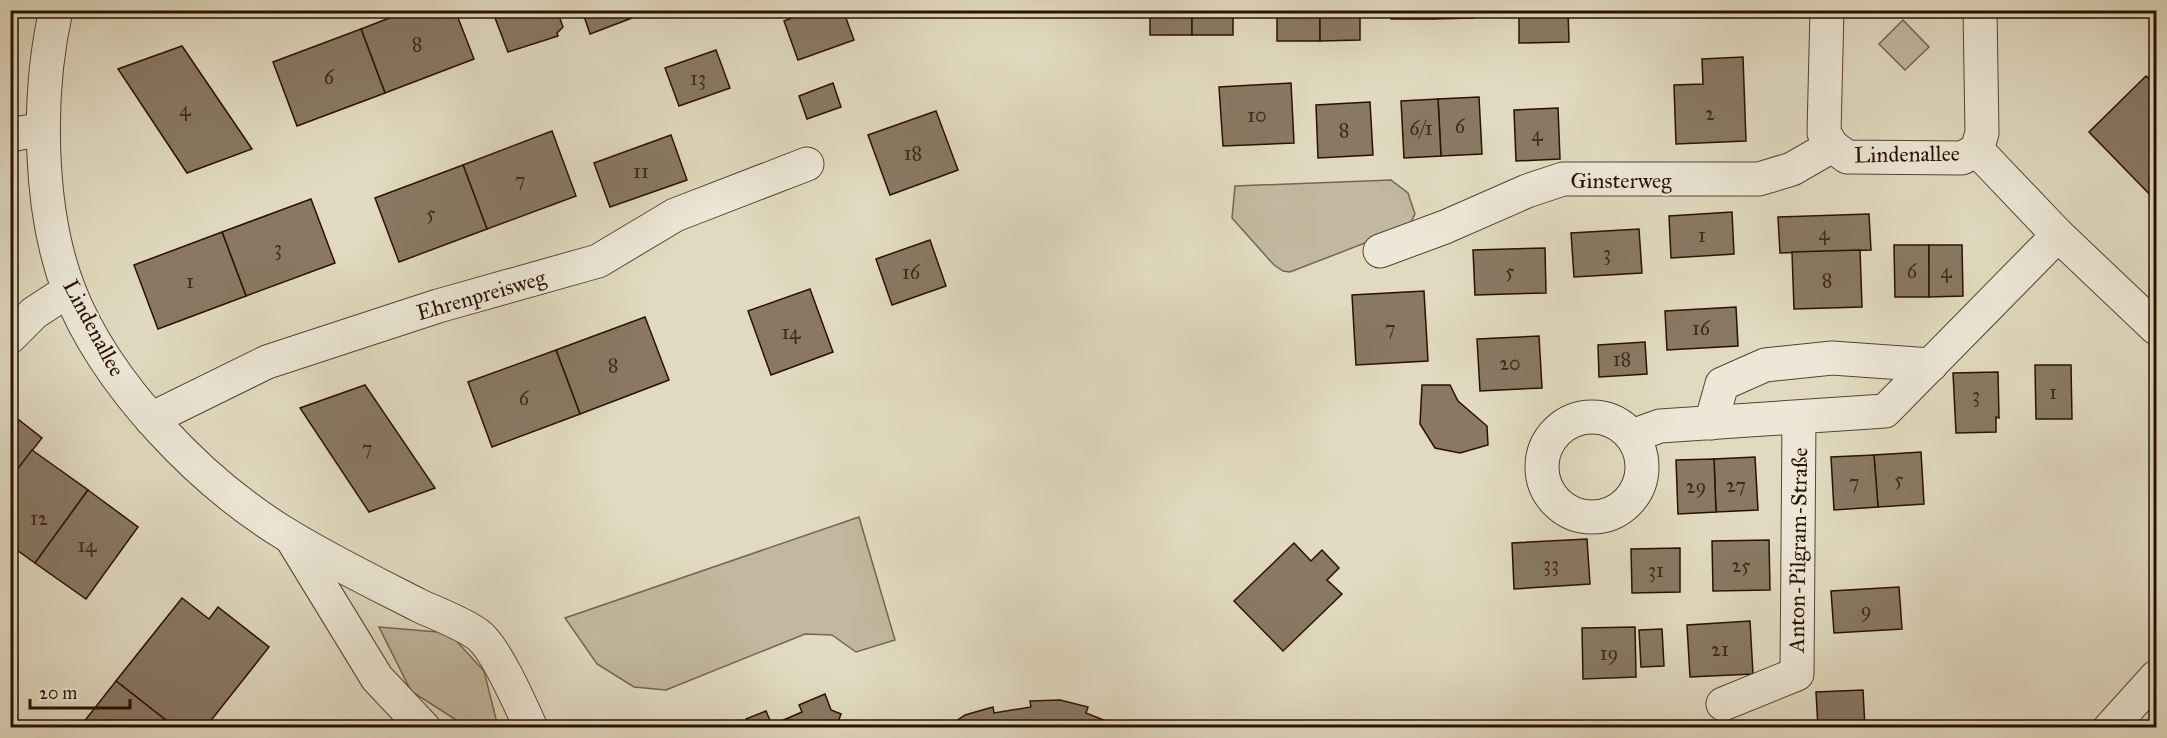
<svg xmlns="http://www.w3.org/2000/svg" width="2167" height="738" font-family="'IM FELL Great Primer',serif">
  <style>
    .green { fill: #c2b89f; stroke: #766450; stroke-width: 1.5 }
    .building { fill: #897964; stroke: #2a1000; stroke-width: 1.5 }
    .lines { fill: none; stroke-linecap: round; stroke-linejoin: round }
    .minor-casing { stroke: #584230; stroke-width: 35 }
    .minor { stroke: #ece7d6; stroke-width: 33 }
    .labels { text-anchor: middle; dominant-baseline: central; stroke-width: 4.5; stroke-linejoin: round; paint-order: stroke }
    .number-label { font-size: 20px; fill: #422a19 }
    .street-label { font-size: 22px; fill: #2a1000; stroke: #ece7d6 }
  </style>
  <rect width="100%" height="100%" fill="#e1dac0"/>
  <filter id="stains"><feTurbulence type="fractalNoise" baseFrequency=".00333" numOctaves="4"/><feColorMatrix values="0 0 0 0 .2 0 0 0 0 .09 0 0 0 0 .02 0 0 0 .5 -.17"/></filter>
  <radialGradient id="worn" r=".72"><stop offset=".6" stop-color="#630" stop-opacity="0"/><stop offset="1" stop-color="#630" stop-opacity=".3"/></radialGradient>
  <!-- green -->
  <g class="green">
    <path d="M 1903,20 L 1929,47 L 1905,70 L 1879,44 Z"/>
    <path d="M 1391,180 L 1408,193 L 1415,214 L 1409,226 L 1290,272 L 1283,271 L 1274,265 L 1232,218 L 1235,186 Z"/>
    <path d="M 859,517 L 895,640 L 856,652 L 832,635 L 805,634 L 666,690 L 634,687 L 597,664 L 565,618 Z"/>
    <path d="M 379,627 L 449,633 L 484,671 L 498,727 L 467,727 L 411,691 Z"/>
  </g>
  <!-- building -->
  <g class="building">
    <path d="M 410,10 L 455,10 L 474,59 L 385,93 L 361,29 Z"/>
    <path d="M 492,10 L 557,10 L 563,27 L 557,33 L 558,36 L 508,52 Z"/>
    <path d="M 582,10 L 653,10 L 590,34 Z"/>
    <path d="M 813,10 L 843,10 L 854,40 L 798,60 L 784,21 Z"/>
    <rect x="1150" y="10" width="42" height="25"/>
    <rect x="1192" y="10" width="41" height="25"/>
    <rect x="1277" y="10" width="43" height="31"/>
    <path d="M 1320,10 L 1360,10 L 1360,40 L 1320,41 Z"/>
    <rect x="1391" y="10" width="43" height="9"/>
    <path d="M 1434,10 L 1474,10 L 1474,18 L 1434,19 Z"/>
    <path d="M 1519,10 L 1568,10 L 1569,42 L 1519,43 Z"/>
    <path d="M 361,29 L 385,93 L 297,126 L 273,62 Z"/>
    <path d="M 182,46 L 252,149 L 187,173 L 118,69 Z"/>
    <path d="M 716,50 L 730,88 L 679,106 L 665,68 Z"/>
    <path d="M 1743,57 L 1746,141 L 1676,144 L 1674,85 L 1703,84 L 1702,59 Z"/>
    <path d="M 2146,76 L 2156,86 L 2156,201 L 2089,132 Z"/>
    <path d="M 833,83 L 841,107 L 807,119 L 799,96 Z"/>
    <path d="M 1291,83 L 1294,143 L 1223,146 L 1219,87 Z"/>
    <path d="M 1479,97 L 1482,154 L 1441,156 L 1438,99 Z"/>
    <path d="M 1438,99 L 1441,156 L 1404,158 L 1401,101 Z"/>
    <path d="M 1370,102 L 1373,155 L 1318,158 L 1316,105 Z"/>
    <path d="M 1558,108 L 1560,159 L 1516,161 L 1514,110 Z"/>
    <path d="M 936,111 L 958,170 L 890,195 L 868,135 Z"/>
    <path d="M 552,131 L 576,196 L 487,229 L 463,165 Z"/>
    <path d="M 671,135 L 687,180 L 610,207 L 594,163 Z"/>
    <path d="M 463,165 L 487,229 L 399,262 L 375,198 Z"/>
    <path d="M 311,199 L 335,263 L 246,296 L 222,232 Z"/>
    <path d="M 1732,212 L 1734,254 L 1671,258 L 1669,216 Z"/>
    <path d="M 1869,214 L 1871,250 L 1780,253 L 1778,217 Z"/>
    <path d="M 1639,229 L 1642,273 L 1574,277 L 1571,233 Z"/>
    <path d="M 222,232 L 246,296 L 158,329 L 134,265 Z"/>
    <path d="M 930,240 L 946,286 L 892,305 L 876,259 Z"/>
    <path d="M 1894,245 L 1929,245 L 1929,297 L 1895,297 Z"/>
    <path d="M 1929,245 L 1962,245 L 1963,296 L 1929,297 Z"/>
    <path d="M 1545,248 L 1546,293 L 1475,295 L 1473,250 Z"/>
    <path d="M 1860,250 L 1862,307 L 1794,309 L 1792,252 Z"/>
    <path d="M 810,289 L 833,352 L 771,375 L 748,311 Z"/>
    <path d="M 1424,291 L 1428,361 L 1356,365 L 1352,295 Z"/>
    <path d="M 1736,307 L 1738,346 L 1667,350 L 1665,311 Z"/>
    <path d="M 645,317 L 669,380 L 580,414 L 556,350 Z"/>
    <path d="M 1539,336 L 1542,388 L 1480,391 L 1477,339 Z"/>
    <path d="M 1645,342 L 1647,374 L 1599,377 L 1598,345 Z"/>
    <path d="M 556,350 L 580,414 L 492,447 L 468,382 Z"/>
    <path d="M 2035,365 L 2071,365 L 2072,419 L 2036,419 Z"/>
    <path d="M 1998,372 L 1999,418 L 1996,417 L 1996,432 L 1956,433 L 1953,373 Z"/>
    <path d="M 365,385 L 435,488 L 369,512 L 300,408 Z"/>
    <path d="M 1422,385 L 1450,385 L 1458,401 L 1487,426 L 1488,445 L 1460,453 L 1435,448 L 1420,424 Z"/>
    <path d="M 10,413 L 42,438 L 10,479 Z"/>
    <path d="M 32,450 L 88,490 L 35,563 L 10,545 L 10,479 Z"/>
    <path d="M 1921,452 L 1924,504 L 1878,507 L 1874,455 Z"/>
    <path d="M 1874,455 L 1878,507 L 1834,510 L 1831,457 Z"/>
    <path d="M 1755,457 L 1758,510 L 1716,512 L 1714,459 Z"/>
    <path d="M 1714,459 L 1716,512 L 1678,514 L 1676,460 Z"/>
    <path d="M 88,490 L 138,527 L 86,599 L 35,563 Z"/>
    <path d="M 1587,539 L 1590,584 L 1514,589 L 1512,543 Z"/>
    <path d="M 1769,540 L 1770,590 L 1713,591 L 1712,541 Z"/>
    <path d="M 1294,543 L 1311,561 L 1322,550 L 1339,568 L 1327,580 L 1342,594 L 1283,651 L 1234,601 Z"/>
    <path d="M 1680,548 L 1680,592 L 1632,593 L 1631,549 Z"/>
    <path d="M 1899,587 L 1902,629 L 1834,633 L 1831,591 Z"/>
    <path d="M 182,598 L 209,619 L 218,607 L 269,647 L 205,728 L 176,728 L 116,681 Z"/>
    <path d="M 1750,621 L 1753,674 L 1690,677 L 1687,625 Z"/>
    <path d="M 1635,627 L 1636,677 L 1583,679 L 1582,628 Z"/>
    <path d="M 1662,629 L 1664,666 L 1641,667 L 1639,630 Z"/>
    <path d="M 116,681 L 176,728 L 79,728 Z"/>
    <path d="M 1863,690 L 1865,728 L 1818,728 L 1816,692 Z"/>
    <path d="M 825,694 L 831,710 L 841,714 L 836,728 L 746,728 L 749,726 L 746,719 L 766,711 L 772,725 L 802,712 L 799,705 Z"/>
    <path d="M 1060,700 L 1088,707 L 1086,713 L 1121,727 L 1123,721 L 1135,728 L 946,728 L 965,715 L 993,707 L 994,713 L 1031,707 L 1030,701 Z"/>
  </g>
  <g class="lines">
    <!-- minor casing -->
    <g class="minor-casing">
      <g id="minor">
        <path d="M 56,10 C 37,94 38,209 69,290 C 106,385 202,484 289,536 C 330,561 375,583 418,605 C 437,614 460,622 477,634 C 495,646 521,706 531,728"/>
        <path d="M 1827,10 L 1824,133 L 1832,146 L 1847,157 L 1962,158 L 1977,150"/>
        <path d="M 10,135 L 43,129"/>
        <path d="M 1977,150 L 2058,235 L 2156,328"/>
        <path d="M 1977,150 L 1982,133 L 1980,10"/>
        <path d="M 1380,251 L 1445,227 L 1527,191 L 1563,179 L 1759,179 L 1792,169 L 1832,146"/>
        <path d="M 10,337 L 34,313 L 69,290"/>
        <circle cx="1592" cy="467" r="50"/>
        <path d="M 151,419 L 267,362 L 438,306 L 598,261 L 675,215 L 807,164"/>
        <path d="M 1711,423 L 1722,384 L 1765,365 L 1832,358 L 1931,365"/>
        <path d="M 1632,436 L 1660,426 L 1885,411 L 2058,235"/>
        <path d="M 292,539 L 377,678 L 424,728"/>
        <path d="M 1723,704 L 1797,674 L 1799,418"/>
        <path d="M 2110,728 L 2156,677"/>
      </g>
    </g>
    <!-- minor -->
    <use href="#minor" class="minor"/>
  </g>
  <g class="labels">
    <!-- number labels -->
    <g class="number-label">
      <text x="417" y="44">8</text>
      <text x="329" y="77">6</text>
      <text x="698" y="78">13</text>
      <text x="185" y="109">4</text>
      <text x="1710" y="113">2</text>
      <text x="1257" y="115">10</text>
      <text x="1460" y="126">6</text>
      <text x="1421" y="128">6/1</text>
      <text x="1344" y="130">8</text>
      <text x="1537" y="134">4</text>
      <text x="913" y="153">18</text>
      <text x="641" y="171">11</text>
      <text x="520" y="180">7</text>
      <text x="431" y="213">5</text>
      <text x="1824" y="233">4</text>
      <text x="1702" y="235">1</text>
      <text x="278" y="248">3</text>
      <text x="1607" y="253">3</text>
      <text x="1510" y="271">5</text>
      <text x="1912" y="271">6</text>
      <text x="1946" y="271">4</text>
      <text x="911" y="272">16</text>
      <text x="1827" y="280">8</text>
      <text x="190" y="281">1</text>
      <text x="1390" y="328">7</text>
      <text x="1701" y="328">16</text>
      <text x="791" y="332">14</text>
      <text x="1622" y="359">18</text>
      <text x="1510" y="363">20</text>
      <text x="613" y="365">8</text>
      <text x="2053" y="392">1</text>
      <text x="1976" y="395">3</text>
      <text x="524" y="398">6</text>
      <text x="367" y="448">7</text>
      <text x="1899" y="479">5</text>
      <text x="1854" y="482">7</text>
      <text x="1736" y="485">27</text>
      <text x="1696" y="486">29</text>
      <text x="39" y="518">12</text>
      <text x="87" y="545">14</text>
      <text x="1551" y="564">33</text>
      <text x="1741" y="565">25</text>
      <text x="1656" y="570">31</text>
      <text x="1866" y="610">9</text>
      <text x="1720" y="649">21</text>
      <text x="1609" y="653">19</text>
    </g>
    <!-- street labels -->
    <g class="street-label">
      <text transform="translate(1907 154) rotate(-1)">Lindenallee</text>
      <text x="1621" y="180">Ginsterweg</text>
      <text transform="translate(481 295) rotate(-16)">Ehrenpreisweg</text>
      <text transform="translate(94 328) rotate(62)">Lindenallee</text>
      <text transform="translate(1798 550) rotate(-89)">Anton-Pilgram-Straße</text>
    </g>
  </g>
  <!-- margin -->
  <rect width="2167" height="738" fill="none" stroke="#e1dac0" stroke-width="36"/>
  <rect x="12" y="12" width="2143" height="714" fill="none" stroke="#2a1000" stroke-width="3"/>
  <rect x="18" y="18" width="2131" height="702" fill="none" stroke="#2a1000" stroke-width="1.5"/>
  <!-- scale -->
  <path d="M30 699v9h100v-9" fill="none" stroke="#2a1000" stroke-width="3"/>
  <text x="39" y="699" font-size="18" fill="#2a1000" stroke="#ece7d6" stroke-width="4.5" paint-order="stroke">20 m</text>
  <rect width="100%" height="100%" filter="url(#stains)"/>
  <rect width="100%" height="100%" fill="url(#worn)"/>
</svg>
